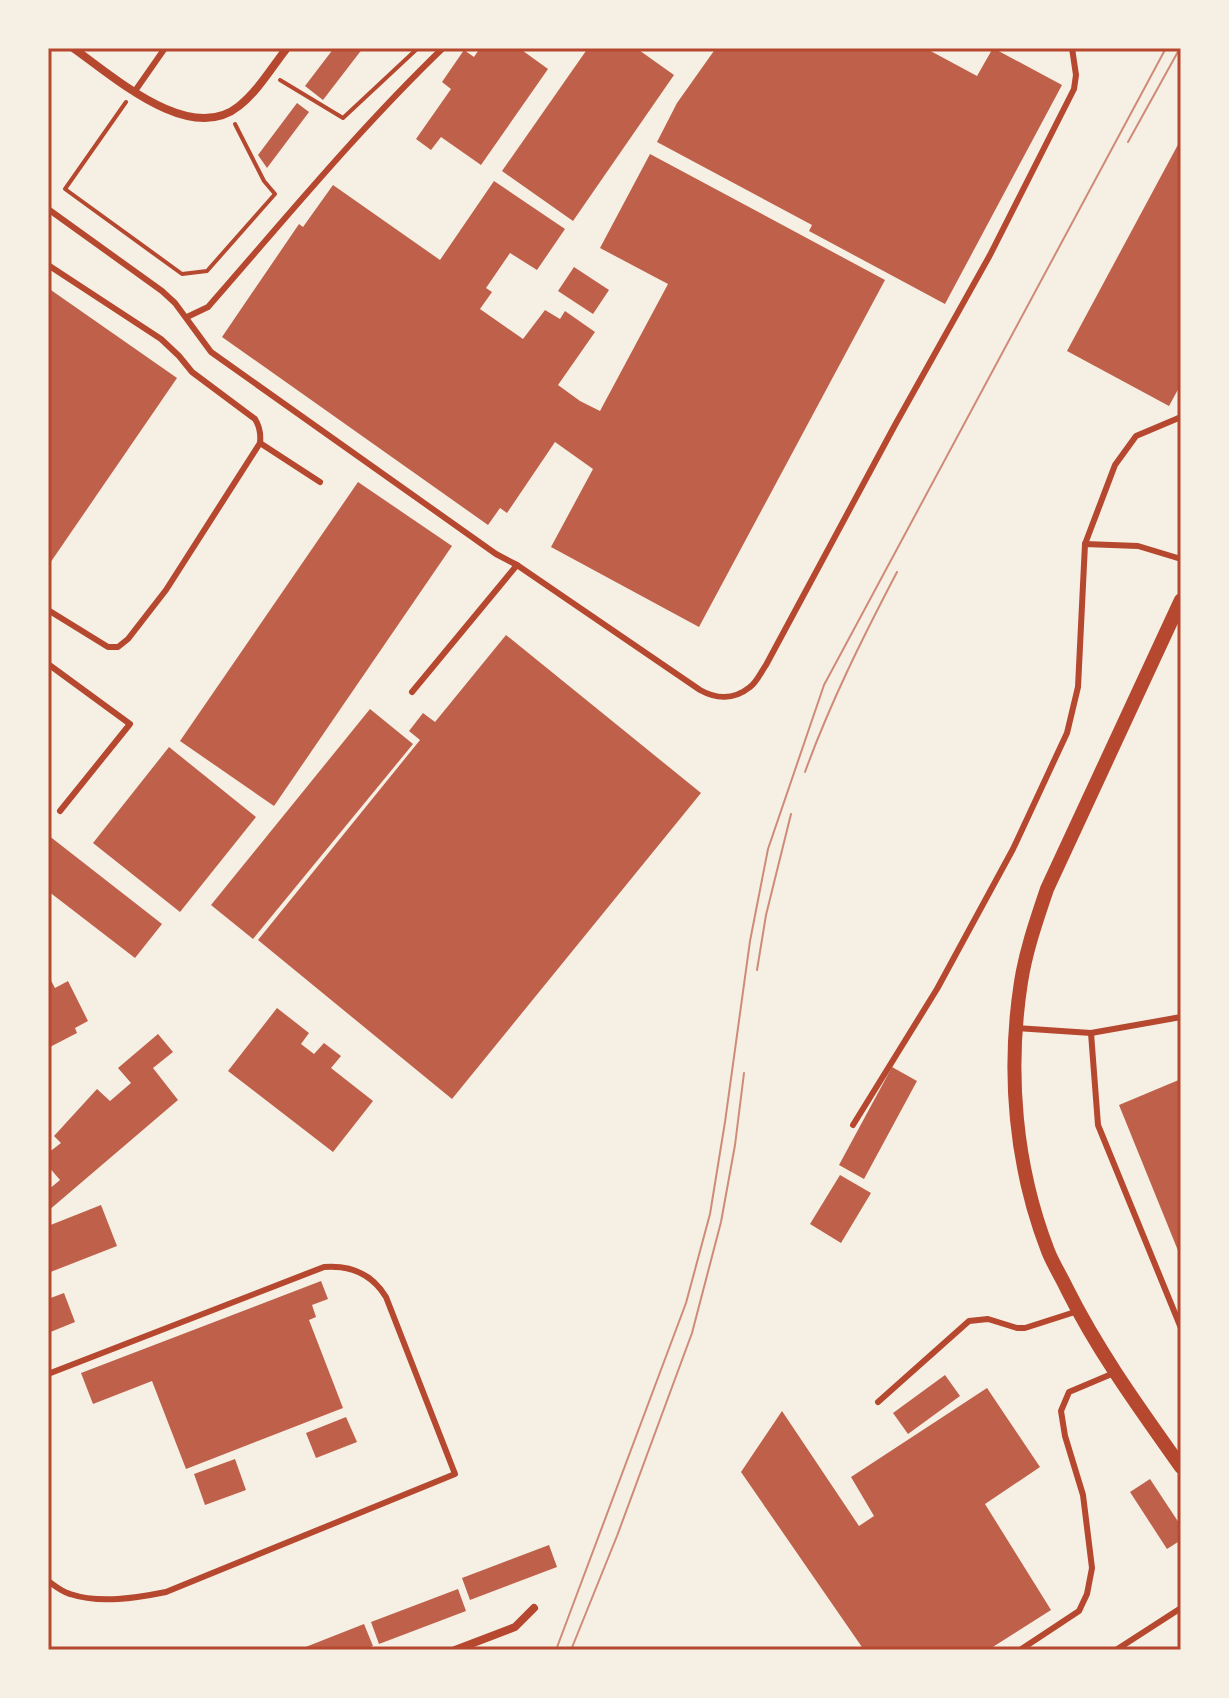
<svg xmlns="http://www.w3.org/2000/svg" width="1229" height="1698" font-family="'Noto Serif',serif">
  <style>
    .building { fill: #bf614a }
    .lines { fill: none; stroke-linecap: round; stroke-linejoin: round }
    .path { stroke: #b5482f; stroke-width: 4 }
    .service { stroke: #b5482f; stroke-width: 6 }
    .minor { stroke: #b5482f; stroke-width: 8 }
    .tertiary { stroke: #b5482f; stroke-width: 14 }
    .tram { stroke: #cf8b77; stroke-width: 2 }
    .neatline { fill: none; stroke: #b5482f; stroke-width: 3 }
  </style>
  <rect width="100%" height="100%" fill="#f6efe4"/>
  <!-- building -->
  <g class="building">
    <path d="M 334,48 L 363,48 L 323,100 L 305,86 Z"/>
    <path d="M 480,48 L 519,48 L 548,69 L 481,165 L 441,137 L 431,150 L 416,139 L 451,89 L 442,82 L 464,50 L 474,57 Z"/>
    <path d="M 588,48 L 636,48 L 674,75 L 573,221 L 502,171 Z"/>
    <path d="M 716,48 L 865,48 L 869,50 L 871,48 L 925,48 L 977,76 L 993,48 L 1062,85 L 945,304 L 809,231 L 812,225 L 657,142 L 677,103 Z"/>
    <path d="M 297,103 L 309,112 L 267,168 L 258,155 Z"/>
    <path d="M 1181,139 L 1181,384 L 1169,406 L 1067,351 Z"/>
    <path d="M 650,154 L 885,280 L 699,627 L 551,547 L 593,469 L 555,442 L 507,513 L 500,508 L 488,525 L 222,337 L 299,224 L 303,227 L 333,185 L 440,260 L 494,181 L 565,229 L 537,270 L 510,253 L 486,288 L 492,292 L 480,309 L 523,339 L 545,310 L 560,319 L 565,311 L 595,332 L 558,385 L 580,401 L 600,411 L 668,284 L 600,248 Z"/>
    <path d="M 574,267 L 609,290 L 593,314 L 558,291 Z"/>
    <path d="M 48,288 L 177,378 L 48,566 Z"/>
    <path d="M 358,482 L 452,546 L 274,806 L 180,741 Z"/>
    <path d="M 506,635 L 701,793 L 452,1099 L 258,940 L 420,740 L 409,731 L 423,713 L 435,722 Z"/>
    <path d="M 370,709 L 413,744 L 253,939 L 211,905 Z"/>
    <path d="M 169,747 L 256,817 L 180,912 L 93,843 Z"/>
    <path d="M 48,835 L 162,924 L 135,958 L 48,891 Z"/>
    <path d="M 48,975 L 55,988 L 68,981 L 88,1021 L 75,1028 L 77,1033 L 48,1048 Z"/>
    <path d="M 277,1008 L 309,1033 L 301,1044 L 314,1054 L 324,1043 L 341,1056 L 331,1068 L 373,1101 L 333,1152 L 228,1071 Z"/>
    <path d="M 158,1034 L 173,1052 L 153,1068 L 178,1100 L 48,1211 L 48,1190 L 60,1180 L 48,1166 L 48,1153 L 61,1143 L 54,1136 L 97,1089 L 110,1101 L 131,1083 L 118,1068 Z"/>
    <path d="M 892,1067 L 917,1081 L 864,1179 L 839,1165 Z"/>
    <path d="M 1181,1079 L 1181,1258 L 1119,1105 Z"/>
    <path d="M 840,1175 L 871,1193 L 841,1243 L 810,1224 Z"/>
    <path d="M 101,1205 L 117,1246 L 48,1273 L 48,1226 Z"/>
    <path d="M 321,1281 L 328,1299 L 312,1305 L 316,1317 L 309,1320 L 343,1408 L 186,1469 L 152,1381 L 93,1404 L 81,1373 Z"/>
    <path d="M 64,1293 L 75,1322 L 48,1333 L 48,1299 Z"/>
    <path d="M 945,1375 L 960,1396 L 908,1434 L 893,1413 Z"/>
    <path d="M 987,1388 L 1040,1467 L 985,1504 L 1051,1610 L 988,1650 L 864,1650 L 741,1472 L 782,1411 L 859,1526 L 874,1516 L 851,1477 Z"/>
    <path d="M 346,1417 L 357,1442 L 316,1458 L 306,1433 Z"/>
    <path d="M 235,1459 L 246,1490 L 205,1505 L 194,1474 Z"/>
    <path d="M 1150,1479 L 1181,1526 L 1181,1540 L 1167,1549 L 1130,1492 Z"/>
    <path d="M 549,1545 L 557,1567 L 470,1600 L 462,1578 Z"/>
    <path d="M 458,1589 L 466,1611 L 379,1644 L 371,1622 Z"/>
    <path d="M 364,1624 L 373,1646 L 363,1650 L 298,1650 Z"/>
  </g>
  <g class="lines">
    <!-- path -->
    <g class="path">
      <path d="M 280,80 L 343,118 L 418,48"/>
      <path d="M 126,102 L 65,189 L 182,274 L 207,271 L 275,194 L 264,181 L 235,124"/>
    </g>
    <!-- service -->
    <g class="service">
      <path d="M 135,91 L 165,48"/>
      <path d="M 48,209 L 162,291 L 175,303 L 211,352 L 496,554 L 517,565 L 700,690 C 716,699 734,700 750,687 C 757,682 761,672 766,665 L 895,425 L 990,255 L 1074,89 L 1076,75 L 1072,48"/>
      <path d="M 48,265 L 161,339 L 179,356 L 192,372 L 255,419 C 260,427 261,434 260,443 L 166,590 L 128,639 L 118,647 L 108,647 L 48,610"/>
      <path d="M 187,317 L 208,307 C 285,219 359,129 443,48"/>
      <path d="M 260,443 L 320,482"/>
      <path d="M 1085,544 L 1115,465 L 1136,436 L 1181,417"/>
      <path d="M 48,664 L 130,724 L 60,811"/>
      <path d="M 412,692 L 517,565"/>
      <path d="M 1016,1028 L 1091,1033 L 1181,1017"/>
      <path d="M 1091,1033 L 1098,1125 L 1181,1328"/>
      <path d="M 853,1125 L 937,989 L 1013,849 L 1067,733 L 1078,687 L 1085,544 L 1138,546 L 1181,559"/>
      <path d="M 48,1374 L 324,1267 C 350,1265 372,1274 386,1297 L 455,1474 L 166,1592 C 136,1598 100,1604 70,1594 C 62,1592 55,1586 48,1581"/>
      <path d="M 878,1402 L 969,1321 L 988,1319 L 1017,1328 L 1025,1328 L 1078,1311"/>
      <path d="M 1020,1650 L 1079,1611 L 1087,1594 L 1092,1568 L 1083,1495 L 1065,1436 L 1061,1411 L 1069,1392 L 1114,1373"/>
      <path d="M 1116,1650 L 1181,1608"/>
    </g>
    <!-- minor -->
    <g class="minor">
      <path d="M 73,48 C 113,76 190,146 239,106 C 258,91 272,67 287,48"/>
      <path d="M 455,1650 L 515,1627 L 534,1608"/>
    </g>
    <!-- tertiary -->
    <path class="tertiary" d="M 1181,600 L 1047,889 C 1037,919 1026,950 1021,982 C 1007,1072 1015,1166 1048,1251 C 1053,1264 1061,1276 1067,1289 C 1099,1353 1140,1409 1181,1467"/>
    <!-- tram -->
    <g class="tram">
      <path d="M 1128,142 L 1180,48"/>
      <path d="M 805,772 C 830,703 863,637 897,572"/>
      <path d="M 757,970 L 766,915 L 791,814"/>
      <path d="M 556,1650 L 686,1303 L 710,1214 L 725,1122 L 750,941 L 768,849 L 824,685 L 1166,48"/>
      <path d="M 571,1650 L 617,1536 L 692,1333 L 721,1222 L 735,1145 L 744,1073"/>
    </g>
  </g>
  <!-- border -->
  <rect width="1229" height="1698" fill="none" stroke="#f6efe4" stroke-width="100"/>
  <rect x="50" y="50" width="1129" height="1598" class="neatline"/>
</svg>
